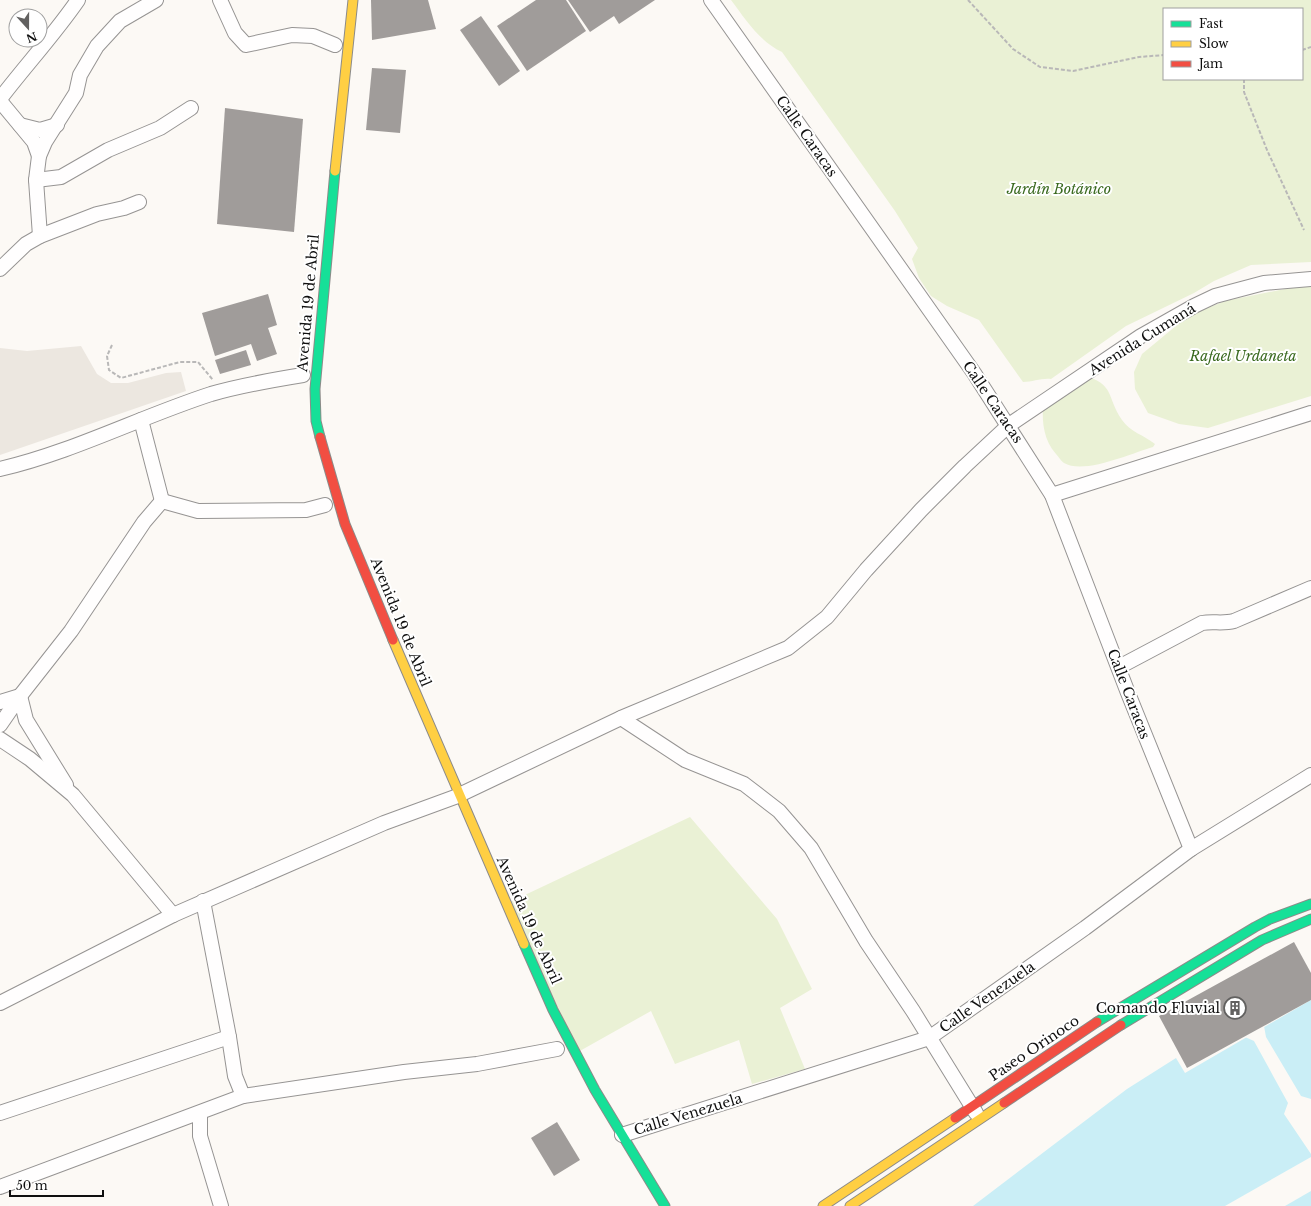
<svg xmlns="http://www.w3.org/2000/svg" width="1311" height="1206" font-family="'Libre Baskerville',serif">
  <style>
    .green { fill: #eaf1d5; fill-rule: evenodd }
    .plaza { fill: #ece7e0 }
    .water { fill: #caeef6 }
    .pier { fill: #fcf9f5 }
    .building { fill: #a09c9a }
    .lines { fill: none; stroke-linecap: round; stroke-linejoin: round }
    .street-casing { stroke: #969493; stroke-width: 16 }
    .fast-casing { stroke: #8c8b89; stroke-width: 11 }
    .slow-casing { stroke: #8c8b89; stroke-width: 11 }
    .jam-casing { stroke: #8c8b89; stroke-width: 11 }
    .path { stroke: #b9b8b8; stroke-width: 2; stroke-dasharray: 4 2; stroke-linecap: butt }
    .street { stroke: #fffefe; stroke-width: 14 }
    .fast { stroke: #16e098; stroke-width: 9 }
    .slow { stroke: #ffcf43; stroke-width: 9 }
    .jam { stroke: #f24e42; stroke-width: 9 }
    .labels { text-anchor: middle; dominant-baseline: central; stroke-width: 4; stroke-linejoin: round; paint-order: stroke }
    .street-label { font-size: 14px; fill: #0f0f0f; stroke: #fff }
    .park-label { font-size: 14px; font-style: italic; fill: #39691e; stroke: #fff }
    .poi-label { font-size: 14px; fill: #0f0f0f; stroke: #fff; text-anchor: end }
  </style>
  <rect width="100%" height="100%" fill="#fcf9f5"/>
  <!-- green -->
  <g class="green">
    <path d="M 731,0 L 1311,0 L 1311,262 L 1251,265 L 1214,281 L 1194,293 L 1126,326 L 1051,379 C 1041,378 1033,382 1023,382 L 979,320 L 947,306 L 931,296 L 919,278 L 912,259 L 918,248 L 895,211 L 782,52 C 759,41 746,20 731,0 ZM 1164,9 L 1302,9 L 1302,79 L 1164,79 Z"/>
    <path d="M 1311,286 L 1311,396 L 1208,428 L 1179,424 L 1148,413 L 1135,389 L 1134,372 L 1142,354 L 1188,316 L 1225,301 L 1290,288 Z"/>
    <path d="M 1082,375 C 1116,384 1106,397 1122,420 C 1130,432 1144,435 1155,444 L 1153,447 C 1132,453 1084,475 1064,463 C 1061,461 1059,457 1056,454 C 1044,440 1042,424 1043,406 Z"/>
    <path d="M 690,817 L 777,919 L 812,989 L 780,1008 L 805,1069 L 752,1084 L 739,1040 L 675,1064 L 651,1011 L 578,1052 L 510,902 Z"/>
  </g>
  <!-- plaza -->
  <path class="plaza" d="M 81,346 L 97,374 L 111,383 L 128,383 L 166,373 L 181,372 L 186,391 L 0,455 L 0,348 L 27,351 Z"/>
  <!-- water -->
  <path class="water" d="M 1311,1000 L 1311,1206 L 973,1206 L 1127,1089 L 1176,1058 L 1185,1073 Z"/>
  <!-- pier -->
  <g class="pier">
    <path d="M 1264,1026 L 1266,1037 L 1301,1096 L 1311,1099 L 1311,1154 L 1284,1114 L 1288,1103 L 1254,1041 L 1245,1037 Z"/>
    <path d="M 1311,1157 L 1311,1191 L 1285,1206 L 1225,1206 Z"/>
  </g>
  <!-- building -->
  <g class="building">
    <path d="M 371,0 L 428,0 L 436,29 L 372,40 Z"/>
    <path d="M 536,0 L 566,0 L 586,31 L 527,71 L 497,26 Z"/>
    <path d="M 568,0 L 655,0 L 619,24 L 614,16 L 590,32 Z"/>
    <path d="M 481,16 L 520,71 L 499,86 L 460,30 Z"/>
    <path d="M 372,68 L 406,70 L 400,133 L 366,130 Z"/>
    <path d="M 225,108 L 303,119 L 294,232 L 217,224 Z"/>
    <path d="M 268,294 L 277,325 L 268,328 L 277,354 L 257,361 L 251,344 L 215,356 L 202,313 Z"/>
    <path d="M 246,350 L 251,365 L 220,374 L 215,360 Z"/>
    <path d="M 1294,942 L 1311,973 L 1311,1000 L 1187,1068 L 1159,1016 Z"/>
    <path d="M 557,1122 L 580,1160 L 554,1176 L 531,1138 Z"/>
  </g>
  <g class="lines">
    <!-- street casing -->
    <g class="street-casing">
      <g id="street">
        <path d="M 220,0 L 235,33 L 246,45 L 292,35 L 313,36 L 335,45"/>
        <path d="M 711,0 L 974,373 L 1052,495 L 1128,693 L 1191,849"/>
        <path d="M 0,99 C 25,66 54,35 78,0"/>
        <path d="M 0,101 L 34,142 L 39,156"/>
        <path d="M 20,125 L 40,130 L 57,125"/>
        <path d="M 36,180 L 61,177 L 108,150 L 160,128 L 191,108"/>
        <path d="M 40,236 L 36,180 L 39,156 L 45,142 L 76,93 L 80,75 L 97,46 L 120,21 L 156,0"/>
        <path d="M 0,269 L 26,244 L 40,236 L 97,214 L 124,208 L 139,202"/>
        <path d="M 141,420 L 162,501"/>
        <path d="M 0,469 C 73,452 140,417 211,394 C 242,385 272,380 303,375"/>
        <path d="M 1052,495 L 1311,413"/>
        <path d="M 162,501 L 198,511 L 306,510 L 325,505"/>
        <path d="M 1119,667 L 1202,623 C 1213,621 1223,624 1234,621 L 1311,588"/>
        <path d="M 0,702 L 20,696 L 26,720 L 66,785"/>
        <path d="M 621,718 L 685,760 L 744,784 L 779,811 L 811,848 L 866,941 L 913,1011 L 976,1113"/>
        <path d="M 0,725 L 20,696 L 71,631 L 144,522 L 162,501"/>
        <path d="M 0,739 L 30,759 L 73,795 L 173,915"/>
        <path d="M 203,901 L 229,1037 L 235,1076 L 243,1096"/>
        <path d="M 0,1003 L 173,915 L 384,823 L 455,797 L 621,718 L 788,648 L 827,617 L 866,570 L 921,510 L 965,466 L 1009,425 L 1141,336 L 1194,306 L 1215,296 L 1264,283 L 1311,279"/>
        <path d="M 0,1113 L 229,1037"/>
        <path d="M 200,1113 L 200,1136 L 221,1206"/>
        <path d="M 622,1135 L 929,1038 L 1085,928 L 1191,849 L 1311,775"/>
        <path d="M 0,1187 L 243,1096 L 404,1072 L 477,1064 L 557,1049"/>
      </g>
    </g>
    <!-- fast casing -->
    <g class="fast-casing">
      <g id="fast">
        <path d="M 320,437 L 316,421 L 315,389 L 335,171"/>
        <path d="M 524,944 L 553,1010 L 595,1090 L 665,1206"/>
        <path d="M 1097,1022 L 1255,927 L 1270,919 L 1311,904"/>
        <path d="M 1121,1025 L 1262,940 L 1311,919"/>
      </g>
    </g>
    <!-- slow casing -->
    <g class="slow-casing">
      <g id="slow">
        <path d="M 335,171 L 353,0"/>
        <path d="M 393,640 L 524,944"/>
        <path d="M 823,1206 L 955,1118"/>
        <path d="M 850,1206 L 1004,1103"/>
      </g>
    </g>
    <!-- jam casing -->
    <g class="jam-casing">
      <g id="jam">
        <path d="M 320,437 L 345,524 L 393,640"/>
        <path d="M 1004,1103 L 1121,1025"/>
        <path d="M 955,1118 L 1097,1022"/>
      </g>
    </g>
    <!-- path -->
    <g class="path">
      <path d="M 968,0 L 1013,49 L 1040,67 L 1073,71 L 1139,57 L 1164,55"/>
      <path d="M 1302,50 L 1311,47"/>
      <path d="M 1244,79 L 1244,92 L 1267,150 L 1304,230"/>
      <path d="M 112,345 L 107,356 L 109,370 L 121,378 L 180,362 L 198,362 L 213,380"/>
    </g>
    <!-- street -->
    <use href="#street" class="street"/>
    <!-- fast -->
    <use href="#fast" class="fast"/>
    <!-- slow -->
    <use href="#slow" class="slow"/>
    <!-- jam -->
    <use href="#jam" class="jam"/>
  </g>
  <!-- icons -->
  <defs>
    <g id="building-ring" transform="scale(1.15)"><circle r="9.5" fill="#fff" stroke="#626160" stroke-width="1.5"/><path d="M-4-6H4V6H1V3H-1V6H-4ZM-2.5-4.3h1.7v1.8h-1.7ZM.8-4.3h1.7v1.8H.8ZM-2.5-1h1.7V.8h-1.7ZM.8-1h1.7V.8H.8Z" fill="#626160"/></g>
  </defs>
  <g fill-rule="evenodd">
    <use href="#building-ring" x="1235" y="1008"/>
  </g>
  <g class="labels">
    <!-- street labels -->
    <g class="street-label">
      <text transform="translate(807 136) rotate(55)">Calle Caracas</text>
      <text transform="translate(308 303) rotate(-85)">Avenida 19 de Abril</text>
      <text transform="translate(1142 339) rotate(-32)">Avenida Cumaná</text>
      <text transform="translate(993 402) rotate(56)">Calle Caracas</text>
      <text transform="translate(401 622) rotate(68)">Avenida 19 de Abril</text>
      <text transform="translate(1129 694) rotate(69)">Calle Caracas</text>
      <text transform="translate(529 920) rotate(66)">Avenida 19 de Abril</text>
      <text transform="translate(987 997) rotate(-35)">Calle Venezuela</text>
      <text transform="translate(1034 1048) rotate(-34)">Paseo Orinoco</text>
      <text transform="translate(688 1114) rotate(-17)">Calle Venezuela</text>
    </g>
    <!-- park labels -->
    <g class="park-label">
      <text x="1059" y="189">Jardín Botánico</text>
      <text x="1243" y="356">Rafael Urdaneta</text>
    </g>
    <!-- poi labels -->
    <g class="poi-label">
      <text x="1220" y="1008">Comando Fluvial</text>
    </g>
  </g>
  <!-- legend -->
  <rect x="1163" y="8" width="140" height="72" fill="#ffffff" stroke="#9f9f9f"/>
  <rect x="1171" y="21" width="20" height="6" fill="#16e098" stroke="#9f9f9f"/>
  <text x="1199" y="28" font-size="12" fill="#0f0f0f">Fast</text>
  <rect x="1171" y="41" width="20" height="6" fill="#ffcf43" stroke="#9f9f9f"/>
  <text x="1199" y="48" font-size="12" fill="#0f0f0f">Slow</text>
  <rect x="1171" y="61" width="20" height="6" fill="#f24e42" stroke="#9f9f9f"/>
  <text x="1199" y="68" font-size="12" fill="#0f0f0f">Jam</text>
  <!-- north arrow -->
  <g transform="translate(28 28) rotate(159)"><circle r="19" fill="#ffffff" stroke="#9f9f9f"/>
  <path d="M0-3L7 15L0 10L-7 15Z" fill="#626160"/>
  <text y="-6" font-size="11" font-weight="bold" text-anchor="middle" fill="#0f0f0f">N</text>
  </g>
  <!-- scale -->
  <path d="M10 1190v6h93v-6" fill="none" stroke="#0f0f0f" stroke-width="2"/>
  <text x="16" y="1190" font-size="12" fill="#0f0f0f" stroke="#ffffff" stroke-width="3" paint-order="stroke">50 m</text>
</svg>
